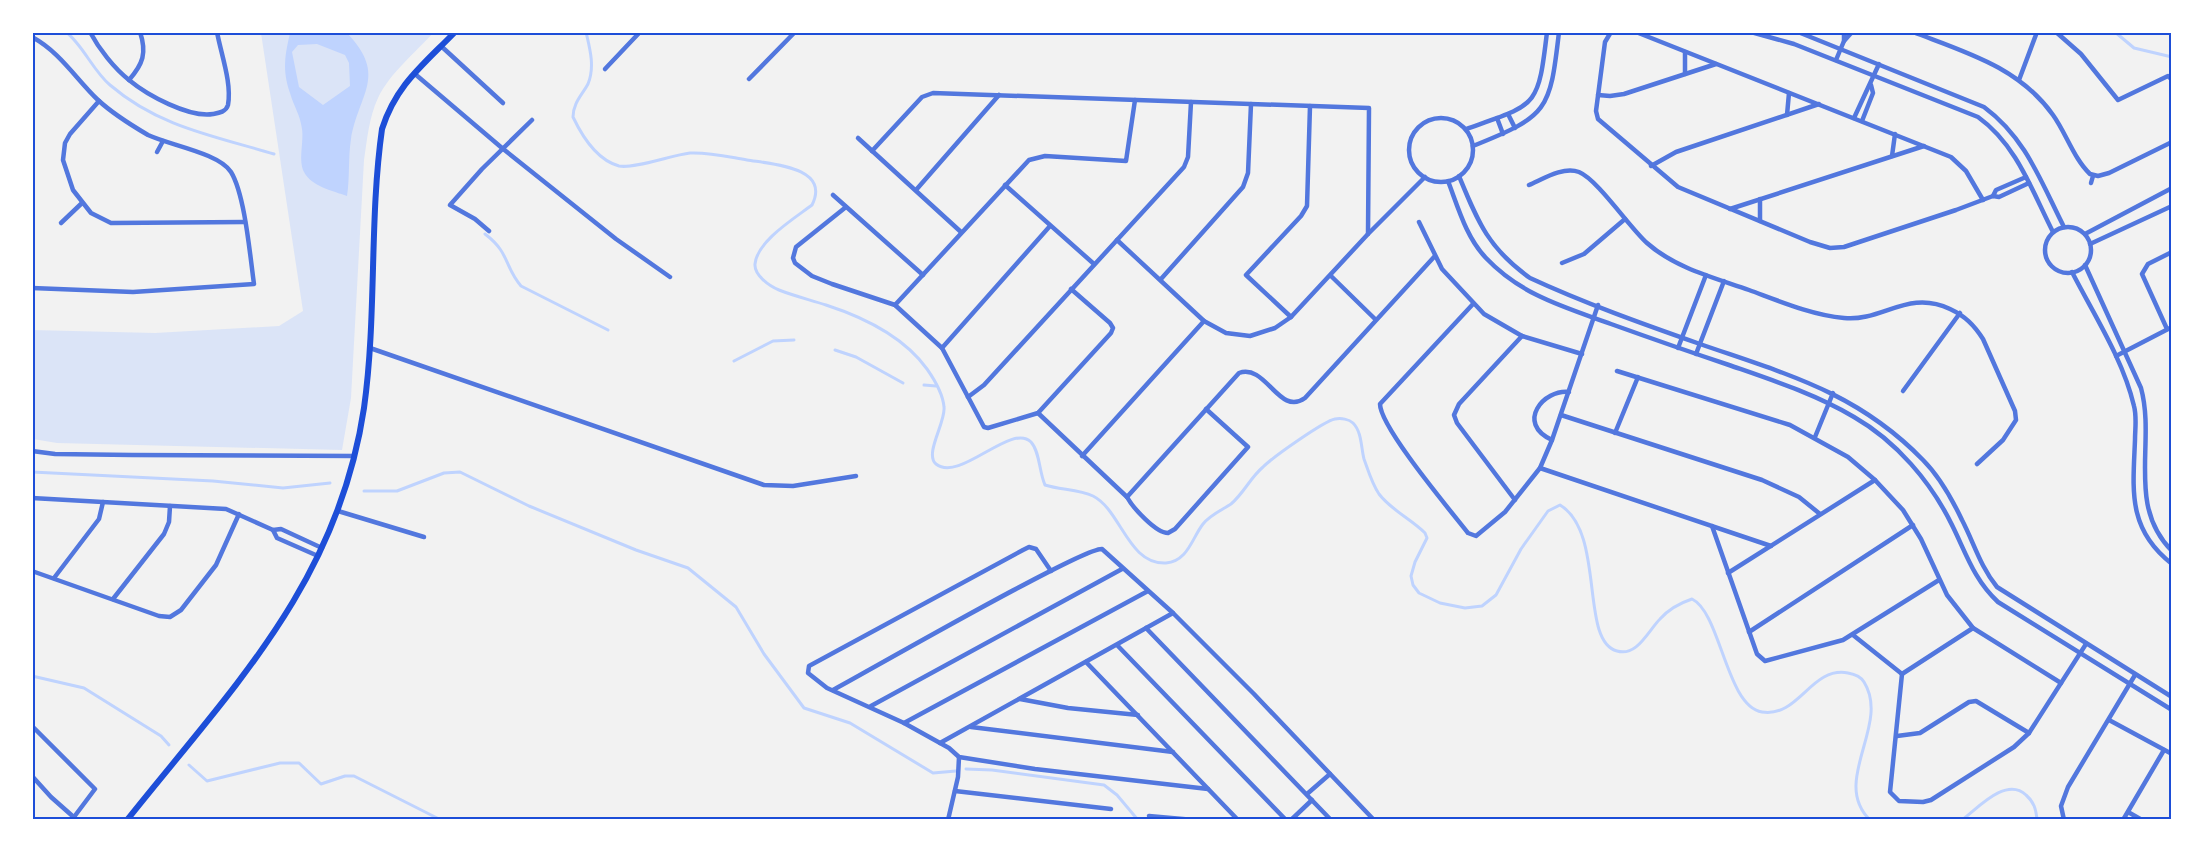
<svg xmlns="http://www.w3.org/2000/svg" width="2204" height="852" font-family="'Space Grotesk',sans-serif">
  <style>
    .green { fill: #dbe4f7 }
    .water { fill: #bfd3fe; fill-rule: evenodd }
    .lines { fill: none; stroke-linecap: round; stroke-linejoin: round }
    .stream { stroke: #bfd3fe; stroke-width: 3 }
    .minor { stroke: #5277de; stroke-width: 4.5 }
    .secondary { stroke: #1d4ed8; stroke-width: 6 }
    .neatline { fill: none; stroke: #1d4ed8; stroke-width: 2 }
  </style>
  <rect width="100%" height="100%" fill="#f2f2f2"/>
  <!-- green -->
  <path class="green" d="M 261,33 L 433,33 C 415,53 390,73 378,98 C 369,117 367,140 364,160 L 351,398 L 342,450 L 57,443 L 33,439 L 32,330 L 155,333 L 279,326 L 303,311 Z"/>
  <!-- water -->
  <path class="water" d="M 290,33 L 347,33 C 388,76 359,93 351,139 C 348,158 350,177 347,196 C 333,191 311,186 304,172 C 298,160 304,142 302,129 C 300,114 294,107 290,93 C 282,70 285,55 290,33 ZM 317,44 L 345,55 L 349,63 L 350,86 L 323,105 L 299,87 L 292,52 L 298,45 Z"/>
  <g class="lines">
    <!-- stream -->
    <g class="stream">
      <path d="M 66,32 C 83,45 93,71 110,85 C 159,127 214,136 274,154"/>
      <path d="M 586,32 C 590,49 595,67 588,84 C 582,95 573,103 573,117 C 582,136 597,160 619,166 C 634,169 672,155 690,153 C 709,152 729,157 747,160 C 772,164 831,167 812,205 C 795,218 757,241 755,264 C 754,275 769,286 779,290 C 794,296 811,300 826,305 C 863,317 904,337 927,369 C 934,379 943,394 944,407 C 946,422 924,454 936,464 C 960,483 1011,422 1031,442 C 1040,452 1039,472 1045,485 C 1060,490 1079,489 1093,496 C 1121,510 1128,565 1166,563 C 1188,561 1192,538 1203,524 C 1210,515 1222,510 1231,504 C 1244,493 1250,478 1263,467 C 1273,457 1324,421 1335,419 C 1341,418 1349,419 1353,423 C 1362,432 1361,448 1364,459 C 1368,470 1372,484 1379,494 C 1391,510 1411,519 1425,533 L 1427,538 L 1415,562 L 1411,576 L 1413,585 L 1419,593 L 1440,603 L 1465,608 L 1482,606 L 1496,595 L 1521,549 L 1548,511 L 1560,505 C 1606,533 1579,641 1617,651 C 1637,657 1648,631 1660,619 C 1668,610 1680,603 1692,599 C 1721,613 1726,706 1762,712 C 1799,718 1811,666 1848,673 C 1854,674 1861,677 1864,682 C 1891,725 1830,781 1870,820"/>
      <path d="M 2115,32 L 2134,48 L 2172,57"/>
      <path d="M 485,234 C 510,253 504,266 521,286 L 608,330"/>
      <path d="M 835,350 L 856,357 L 903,383"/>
      <path d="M 734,361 L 773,341 L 794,340"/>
      <path d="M 924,385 L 936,386"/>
      <path d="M 32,472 L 213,481 L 283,488 L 330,483"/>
      <path d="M 364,491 L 397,491 L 444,473 L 460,472 L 529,506 L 636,550 L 688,568 L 736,607 L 764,654 L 804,708 L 850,723 L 933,773 L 956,771"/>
      <path d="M 32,676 L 84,688 L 161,736 L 169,745"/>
      <path d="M 189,765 L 207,781 L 280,763 L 299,763 L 321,784 L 345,776 L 354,776 L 441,820"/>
      <path d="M 966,769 L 992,770 L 1104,785 L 1117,795 L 1138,820"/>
      <path d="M 1962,820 C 1977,809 2006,776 2026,795 C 2034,802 2036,809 2037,820"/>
    </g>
    <!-- minor -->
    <g class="minor">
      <path d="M 90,32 C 99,49 114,68 129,80 C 147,95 189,118 213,114 C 219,113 226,112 228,105 C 232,83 221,54 217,32"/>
      <path d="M 1611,32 L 1605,42 L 1596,111 L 1598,119 L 1678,187 L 1810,242 L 1830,248 L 1844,247 L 1956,210 L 1993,196 L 1999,197 L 2029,183"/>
      <path d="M 1636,32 L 1951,157 L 1966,171 L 1983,200"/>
      <path d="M 1751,32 L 1794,44 L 1978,117 C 2017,145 2032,191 2053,232"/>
      <path d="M 1798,32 L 1984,107 C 2026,138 2041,182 2064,227"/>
      <path d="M 1913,32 C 1965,52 2019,67 2053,115 C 2066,133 2074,159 2090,174 L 2098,176 L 2109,173 L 2172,142"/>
      <path d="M 2056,32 L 2081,54 L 2118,100 L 2168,76 L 2172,80"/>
      <path d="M 32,37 C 60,52 76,79 98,100 C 113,114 131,125 148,135 C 169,145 219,153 231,172 C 245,195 250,256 254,284 L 133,292 L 32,288"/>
      <path d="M 1844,41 L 1852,32"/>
      <path d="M 441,46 L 503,103"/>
      <path d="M 1685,52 L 1685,74"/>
      <path d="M 1836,60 L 1844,41 L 1844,32"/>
      <path d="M 605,69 L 640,32"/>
      <path d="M 415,74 L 502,148 L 616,239 L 670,277"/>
      <path d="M 749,79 L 795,32"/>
      <path d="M 129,80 C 143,64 147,53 140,32"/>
      <path d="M 2019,80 L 2037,32"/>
      <path d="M 1598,95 L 1610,96 L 1624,94 L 1716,64"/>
      <path d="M 99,101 L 70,134 L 65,143 L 63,160 L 73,190 L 91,213 L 111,223 L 245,222"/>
      <path d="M 1508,114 L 1515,128"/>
      <path d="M 1787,115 L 1789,93"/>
      <circle cx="1441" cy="150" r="32"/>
      <path d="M 1497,118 L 1503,134"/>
      <path d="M 1854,118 L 1879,64"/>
      <path d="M 1862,121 L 1873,93 L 1871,85"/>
      <path d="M 1466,129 C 1537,104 1538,109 1547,32"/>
      <path d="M 858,138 L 961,232"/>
      <path d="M 1473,146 C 1548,116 1550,111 1559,32"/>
      <path d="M 872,151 L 922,97 L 933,93 L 1369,108 L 1368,234"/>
      <path d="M 157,152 L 163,141"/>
      <path d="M 1892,156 L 1895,134"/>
      <path d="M 1651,166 L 1676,152 L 1819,104"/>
      <path d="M 1459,176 C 1478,222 1488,248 1530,278 C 1584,303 1643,324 1700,344 C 1786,374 1857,392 1923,460 C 1939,476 1952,499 1962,520 C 1974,543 1980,566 1997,587 L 2172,697"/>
      <path d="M 1448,181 C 1458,207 1466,237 1486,258 C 1521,295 1564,307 1611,324 C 1650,338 1690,352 1729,365 C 1772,380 1815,394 1854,417 C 1896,441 1931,482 1952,525 C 1966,553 1974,580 1998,602 L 2172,710"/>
      <path d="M 2091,183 L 2093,176"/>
      <path d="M 1005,185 L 1094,264"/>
      <path d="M 1529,185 C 1543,179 1563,166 1579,172 C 1598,180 1629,227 1647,243 C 1675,268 1715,278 1749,290 C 1779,301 1812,315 1844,318 C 1882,322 1908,289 1950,309 C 1965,316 1974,325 1983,339 L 2015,411 L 2016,420 L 2003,440 L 1977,464"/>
      <path d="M 916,190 L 999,95"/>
      <path d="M 833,195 L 923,275"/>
      <path d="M 1993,196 L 1996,190 L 2026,177"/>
      <path d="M 846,207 L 796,247 L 793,258 L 795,263 L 812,276 L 832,284 L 895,305 L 942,348 L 984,427 L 988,428 L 1038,413 L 1111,333 L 1113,328 L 1110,323 L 1071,289"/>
      <path d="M 1730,209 L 1924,146"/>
      <path d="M 1760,221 L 1760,199"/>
      <path d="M 1419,222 L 1442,269 L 1484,314 L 1522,336 L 1582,354"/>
      <path d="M 61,223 L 82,203"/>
      <circle cx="2068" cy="250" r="23"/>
      <path d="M 489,231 L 475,219 L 450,205 L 482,169 L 532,120"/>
      <path d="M 2085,234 L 2172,188"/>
      <path d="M 1117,240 L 1204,321 L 1226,333 L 1250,336 L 1275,328 L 1291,317 L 1368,234 L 1425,177"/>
      <path d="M 2090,244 L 2172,206"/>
      <path d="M 1562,263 L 1584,254 L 1625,219"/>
      <path d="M 2085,265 L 2141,388 C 2156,443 2126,505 2172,551"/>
      <path d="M 2072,272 C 2094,315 2123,359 2134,406 C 2137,417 2135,429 2135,440 C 2133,490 2127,529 2172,564"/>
      <path d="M 1331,276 L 1375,319"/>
      <path d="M 1161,279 L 1243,187 L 1248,173 L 1251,104"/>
      <path d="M 1473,304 L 1380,404 C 1380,427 1450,510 1468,533 L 1476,536 L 1505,512 L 1540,468 L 1552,440 L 1598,305"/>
      <path d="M 895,305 L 1029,160 L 1045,156 L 1126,161 L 1135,100"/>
      <path d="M 1291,317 L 1246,275 L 1301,216 L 1307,206 L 1310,106"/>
      <path d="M 2167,329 L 2142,274 L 2148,264 L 2172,252"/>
      <path d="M 370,348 L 764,485 L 793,486 L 856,476"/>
      <path d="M 942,348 L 1050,226"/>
      <path d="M 1678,348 L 1706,275"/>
      <path d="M 1696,354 L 1724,281"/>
      <path d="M 2116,356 L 2172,327"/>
      <path d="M 1617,371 L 1790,425 L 1848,457 L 1875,480 L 1903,510 L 1921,539 L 1947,595 L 1973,628 L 2061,683"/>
      <path d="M 1903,391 L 1960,313"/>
      <path d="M 968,397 L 984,385 L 1184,167 L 1188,157 L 1191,102"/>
      <path d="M 1038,413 L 1127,497 C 1133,508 1156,533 1168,533 L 1175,529 L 1248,447 L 1206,409"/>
      <path d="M 1561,415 L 1762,480 L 1799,497 L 1820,514"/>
      <path d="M 1615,433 L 1638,377"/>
      <path d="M 1815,437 L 1833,393"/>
      <path d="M 1552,440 C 1515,423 1544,389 1569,392"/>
      <path d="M 32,451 L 55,454 L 132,455 L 354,456"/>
      <path d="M 1082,456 L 1204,321"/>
      <path d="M 1540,468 L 1771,546"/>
      <path d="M 1127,497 L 1239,373 C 1266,363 1279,417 1305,398 L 1434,257"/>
      <path d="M 32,498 L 226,509 L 273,530 L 281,529 L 322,548"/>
      <path d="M 1515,500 L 1457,423 L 1454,415 L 1459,404 L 1522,336"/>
      <path d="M 338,511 L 424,537"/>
      <path d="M 1712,526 L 1757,654 L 1765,661 L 1843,640 L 1939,580"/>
      <path d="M 273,530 L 277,538 L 318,556"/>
      <path d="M 32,571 L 159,616 L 170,617 L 181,610 L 216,565 L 239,514"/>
      <path d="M 1051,571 L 1036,549 L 1029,547 L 1023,550 L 809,666 L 808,673 L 827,688 L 904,723 L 949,748 L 959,757 L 1035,769 L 1208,789"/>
      <path d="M 1728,573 L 1875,480"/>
      <path d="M 54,578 L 99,519 L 103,502"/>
      <path d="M 113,599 L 164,534 L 169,522 L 170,506"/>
      <path d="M 1146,628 L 1331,820"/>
      <path d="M 1749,632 L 1913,525"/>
      <path d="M 1853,635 L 1902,674"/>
      <path d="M 1117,645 L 1286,820"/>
      <path d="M 1086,662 L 1238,820"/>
      <path d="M 1902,674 L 1890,792 L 1899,801 L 1923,802 L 1931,800 L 2014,747 L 2029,733 L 2086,644"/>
      <path d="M 1902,674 L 1973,628"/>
      <path d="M 833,690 C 865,673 1085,546 1102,549 L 1173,613 L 1254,694 L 1374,820"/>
      <path d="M 1020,699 L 1068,708 L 1138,715"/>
      <path d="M 871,706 L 1122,569"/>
      <path d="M 2109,720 L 2172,754"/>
      <path d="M 904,723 L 1148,591"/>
      <path d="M 32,726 L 95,789 L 74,817"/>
      <path d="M 971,727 L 1173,752"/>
      <path d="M 1897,736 L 1920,733 L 1969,702 L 1976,701 L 2029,733"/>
      <path d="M 940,743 L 1173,613"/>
      <path d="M 32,776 L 51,797 L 77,820"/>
      <path d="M 955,791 L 1111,809"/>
      <path d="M 1307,794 L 1330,774"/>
      <path d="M 2128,812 L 2142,820"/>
      <path d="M 1149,816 L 1194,820"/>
      <path d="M 948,820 L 958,777 L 959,757"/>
      <path d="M 1291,820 L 1312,800"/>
      <path d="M 2064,820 L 2061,806 L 2068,787 L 2135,675"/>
      <path d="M 2123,820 L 2164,750"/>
    </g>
    <!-- secondary -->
    <path class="secondary" d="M 127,820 C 232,688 338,583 364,408 C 377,315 369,221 382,129 C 396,85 423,65 455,32"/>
  </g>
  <!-- border -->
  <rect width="2204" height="852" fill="none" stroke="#ffffff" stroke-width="68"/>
  <rect x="34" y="34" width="2136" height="784" class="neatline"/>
</svg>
